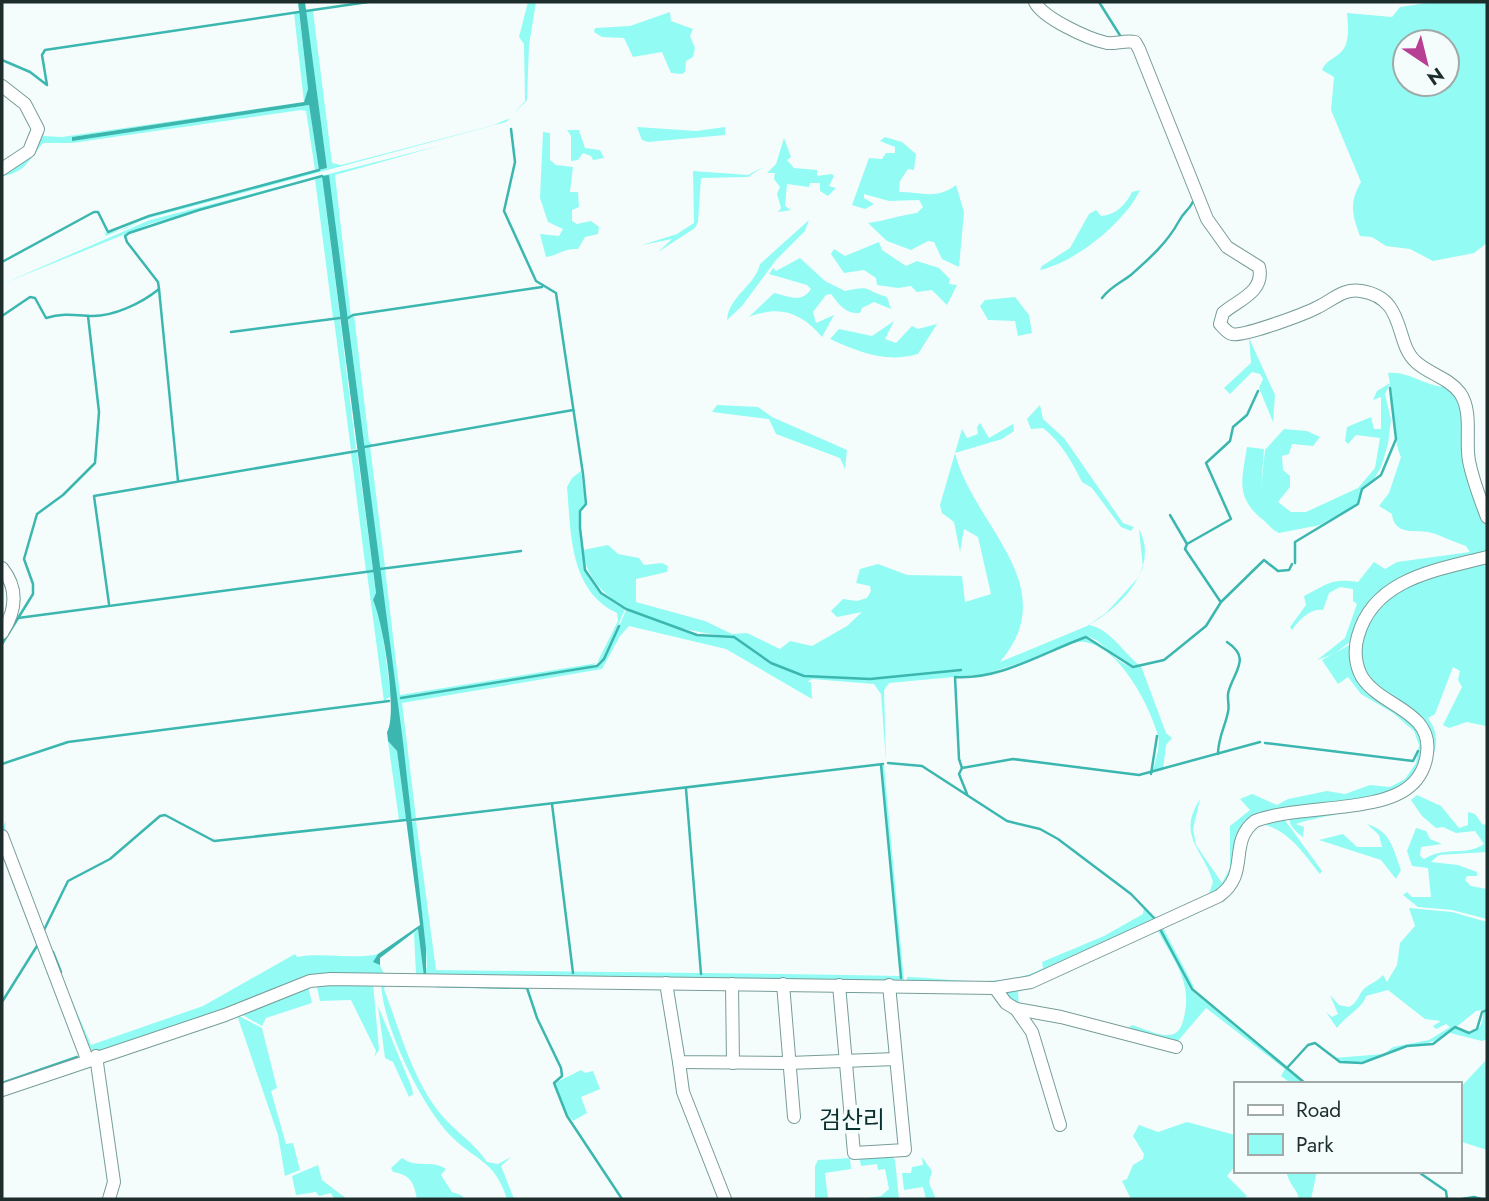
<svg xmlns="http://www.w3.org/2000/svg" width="1489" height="1201" font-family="Jost,'Noto Sans KR',sans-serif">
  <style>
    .green { fill: #92fbf4; fill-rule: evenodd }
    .water { fill: #3bb7b0 }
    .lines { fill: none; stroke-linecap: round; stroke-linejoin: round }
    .stream { stroke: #3bb7b0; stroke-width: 2.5 }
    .minor-casing { stroke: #769d99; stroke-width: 14 }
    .minor { stroke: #fff; stroke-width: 12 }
    .labels { text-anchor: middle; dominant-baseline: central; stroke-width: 7; stroke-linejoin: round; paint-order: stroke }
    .quarter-label { font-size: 24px; fill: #09312f; stroke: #f5fdfc }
  </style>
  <rect width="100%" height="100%" fill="#f5fdfc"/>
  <!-- green -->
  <g class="green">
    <path d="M 528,2 L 536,2 L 529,45 L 527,100 L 506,122 L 149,218 L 2,279 L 106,236 L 104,231 L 106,233 L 125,229 L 150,217 L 327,168 L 306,12 L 313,11 L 332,163 L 341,165 L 494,125 L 510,118 L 525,101 L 524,44 L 519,37 Z"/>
    <path d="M 1433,2 L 1487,2 L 1487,243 L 1474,253 L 1433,261 L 1410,249 L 1386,246 L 1372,237 L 1360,236 C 1352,214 1349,203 1361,182 L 1331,110 L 1334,77 L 1322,70 C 1327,59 1335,59 1342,51 C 1350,42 1348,25 1347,13 L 1392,17 L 1400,7 ZM 1405,42 L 1447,42 L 1447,84 L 1405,84 Z"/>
    <path d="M 299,12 L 308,89 L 304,102 L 72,137 L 72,140 L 309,105 L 319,169 L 315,170 L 306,111 L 301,110 L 72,143 L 43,143 C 29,159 26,173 2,176 L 2,172 L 39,137 L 33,108 L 44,136 L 62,137 L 304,102 L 294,13 Z"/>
    <path d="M 670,12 L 671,21 L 693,29 L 690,36 L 695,48 L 693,57 L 686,61 L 685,72 L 682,74 L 671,73 L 662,52 L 633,57 L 624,38 L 602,37 L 594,32 L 595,28 L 630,26 Z"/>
    <path d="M 637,127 L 696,131 L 725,127 L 725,135 L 648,142 L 642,140 Z"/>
    <path d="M 567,130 L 579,130 L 585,148 L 600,150 L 604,158 L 593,160 L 591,156 L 583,153 L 578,160 L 571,161 L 571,136 Z"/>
    <path d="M 543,132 L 550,133 L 550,160 L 556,165 L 573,167 L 570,192 L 578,192 L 579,207 L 572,210 L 572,221 L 577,224 L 591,221 L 599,227 L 598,234 L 585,237 L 578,249 C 563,248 557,256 546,257 L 540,234 L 559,236 L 563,229 L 548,222 L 540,198 Z"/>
    <path d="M 885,137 L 902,142 L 916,154 L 914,170 L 908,169 L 900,181 L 899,192 C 921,192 937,200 956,185 L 964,212 L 959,267 L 942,259 L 934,242 L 928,241 L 911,250 L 887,241 L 868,223 C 885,221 900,215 917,213 L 923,207 L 919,200 L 889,201 L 864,194 L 864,198 L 874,204 L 865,209 L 852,205 L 869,158 L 882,159 L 886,153 L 895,153 L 895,147 L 880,141 Z"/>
    <path d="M 784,138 L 791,157 L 787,160 L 794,168 L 817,170 L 817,176 L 832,174 L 834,176 L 829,186 L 836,188 L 828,196 L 820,191 L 820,183 L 810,183 L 809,187 L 787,184 L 785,206 L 791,210 L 778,212 L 781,208 L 777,194 L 780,187 L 774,179 L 775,173 L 767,173 L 776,164 Z"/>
    <path d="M 442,145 L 335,175 L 351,317 L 347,318 L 321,176 L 150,224 L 2,284 L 150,220 Z"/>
    <path d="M 763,167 L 748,177 L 701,178 L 698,222 L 695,228 L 658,252 L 672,239 L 642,245 L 677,234 L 694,223 L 693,171 L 748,175 Z"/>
    <path d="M 322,177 L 340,317 L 333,318 L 315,179 Z"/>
    <path d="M 1140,190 C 1124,223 1076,262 1040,270 L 1042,266 L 1070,248 L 1089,214 L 1096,210 L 1101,216 C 1115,215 1126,205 1132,192 Z"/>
    <path d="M 809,220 L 805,231 L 776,260 L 742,306 L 727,320 C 729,296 755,286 760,264 Z"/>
    <path d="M 879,242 L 882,250 L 906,266 L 917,261 L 939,268 L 950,279 L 949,284 L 957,285 L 947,305 L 932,290 L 917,292 L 911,286 L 898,288 L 877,285 L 876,278 L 864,270 L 844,273 L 831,254 L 834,249 L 845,256 Z"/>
    <path d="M 800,258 L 825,281 L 845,291 C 874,285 862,290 887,297 L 891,309 L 874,302 L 862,308 L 860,313 C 846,314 840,306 831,294 L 826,295 L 813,312 L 816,323 L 834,315 L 822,337 C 801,312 779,305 749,317 L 774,293 C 789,296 801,304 811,289 L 807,285 L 769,274 L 773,268 L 776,271 Z"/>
    <path d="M 1015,297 L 1029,315 L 1032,333 L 1018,336 L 1015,321 L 988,320 L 980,306 L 985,300 Z"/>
    <path d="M 354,315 L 369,442 L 373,445 L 364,446 L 348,319 Z"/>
    <path d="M 340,319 L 356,449 L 351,450 L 334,320 Z"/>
    <path d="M 894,321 L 885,339 L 896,343 L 912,326 L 918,329 L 937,324 L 918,354 C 886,363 861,353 830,339 L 839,329 L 872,336 Z"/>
    <path d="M 1249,338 L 1275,395 L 1273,422 L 1259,388 L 1263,379 L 1260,374 L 1252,372 L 1230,394 L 1224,388 L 1251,363 Z"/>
    <path d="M 1388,373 C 1411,371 1428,389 1450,387 L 1460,400 L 1487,522 L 1487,554 L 1402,579 L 1354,639 L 1334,654 L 1317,660 L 1345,638 L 1357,604 L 1353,601 L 1353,589 L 1340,587 L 1329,593 L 1323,610 C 1310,608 1299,620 1292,630 L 1290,627 L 1306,605 L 1304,596 C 1327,585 1330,578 1358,582 L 1374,562 L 1385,569 L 1397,562 L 1470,552 L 1466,546 C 1456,543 1438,534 1428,532 C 1414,530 1394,535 1392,514 L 1379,506 L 1389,493 L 1401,457 C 1394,443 1391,401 1390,384 L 1385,394 L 1391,420 L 1388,444 L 1381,467 L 1374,479 L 1362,489 L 1358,504 L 1320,525 L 1279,533 C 1271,530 1269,524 1262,519 C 1235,497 1242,479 1247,447 L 1264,449 L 1261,488 L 1265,450 L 1284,429 L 1307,431 L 1320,437 L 1313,446 L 1292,444 L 1289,454 L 1282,456 L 1283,470 L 1290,476 L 1290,487 L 1278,502 L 1291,512 L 1306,512 L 1358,488 L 1375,468 L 1380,438 L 1356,435 L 1348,444 L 1345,441 L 1347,427 L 1371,417 L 1374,429 L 1381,429 L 1381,397 L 1373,400 L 1377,391 L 1390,383 Z"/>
    <path d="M 717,405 L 758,407 L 772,417 L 847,450 L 845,469 L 840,458 L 776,434 L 769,419 L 712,412 Z"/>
    <path d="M 1040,405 L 1043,419 L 1064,438 L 1123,523 L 1134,527 L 1131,531 L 1121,527 L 1092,488 L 1082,482 C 1072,462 1062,443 1043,428 L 1031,429 L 1027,419 Z"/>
    <path d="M 980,423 L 989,438 L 1013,424 L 1014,431 L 1002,439 L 955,453 C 973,526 1065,585 1000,662 L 1087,626 L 1106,613 L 1137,579 L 1143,568 L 1139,529 C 1160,568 1121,607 1089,625 C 1110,629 1123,652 1139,665 C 1118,669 1106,640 1086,636 L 1026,661 L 986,674 L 889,683 L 884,690 L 886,762 L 881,694 L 874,684 L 812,679 L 807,682 L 811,682 L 812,699 L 726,649 L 629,626 L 620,636 L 602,669 L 402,703 L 416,818 L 411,818 L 380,570 L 385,569 L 400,695 L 597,663 L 618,621 L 617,613 C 569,591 571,532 567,487 L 572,478 L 581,471 L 585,504 C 578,513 579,523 580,535 C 583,572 590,591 625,609 L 604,658 L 590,667 L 401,699 L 598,667 L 605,659 L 626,610 C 661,622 696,640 733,637 C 682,631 589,614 583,550 L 608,545 L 618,554 L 639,558 L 644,565 L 662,563 L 668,566 L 667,572 L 636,579 L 636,602 L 705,621 L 732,634 L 747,633 L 780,649 L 790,641 L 812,646 L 847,626 L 862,612 L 837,617 L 831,611 L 843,599 L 857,601 L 867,598 L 871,591 L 870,586 L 856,583 L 860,569 L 878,564 L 907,575 L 962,576 L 965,602 L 991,594 L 978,537 L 964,529 L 960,552 L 954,522 L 942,513 L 940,505 L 962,429 L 967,438 L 978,434 L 977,427 Z"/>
    <path d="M 370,446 L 385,567 L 380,568 L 364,447 Z"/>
    <path d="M 357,452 L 373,570 L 366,571 L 351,453 Z"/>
    <path d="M 1487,559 L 1486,726 L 1467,722 L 1449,728 L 1443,725 L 1462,687 L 1458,680 L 1460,671 L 1453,667 L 1435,714 L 1428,718 C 1438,732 1438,743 1432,759 C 1429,769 1420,784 1412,792 C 1398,806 1321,815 1296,824 L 1304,827 L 1303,837 C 1297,833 1287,824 1290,817 L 1409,791 L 1431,739 L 1374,687 L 1359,661 L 1365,623 L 1399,587 Z"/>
    <path d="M 373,572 L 376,594 L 373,600 L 380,614 L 391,696 L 384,701 L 367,573 Z"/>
    <path d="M 1086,637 C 1106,643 1118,671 1141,666 L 1166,733 L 1172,738 L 1166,745 L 1163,770 L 1152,773 C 1155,763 1161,746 1158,735 C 1150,707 1120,646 1084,642 C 1077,641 1069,644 1063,646 Z"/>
    <path d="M 1353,643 L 1355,664 L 1410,717 L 1425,736 L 1419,771 L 1398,791 L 1256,818 L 1236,871 L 1207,900 L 1213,882 C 1204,849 1176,837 1200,799 L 1193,829 L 1196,845 L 1222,883 L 1230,868 L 1230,826 L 1250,810 L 1240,799 L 1252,794 L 1277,805 L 1288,799 L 1327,791 L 1345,794 L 1370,785 L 1390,787 L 1405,779 L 1416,763 L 1419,745 L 1414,731 L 1393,713 L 1361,694 L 1348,677 L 1338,684 L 1322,660 Z"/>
    <path d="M 388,741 L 397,751 L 406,819 L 399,820 Z"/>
    <path d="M 884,765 L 904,981 L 330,977 L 91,1055 L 41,937 L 2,829 L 6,821 L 5,829 L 42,931 L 91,1045 L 203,1006 L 295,954 L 297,957 C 324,952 353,960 378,954 L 374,962 L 379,963 L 384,974 L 416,974 L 414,933 L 418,929 L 424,976 L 427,966 L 426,948 L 411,822 L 416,821 L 436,970 C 591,972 745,973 900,976 L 902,979 L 881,766 Z"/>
    <path d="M 1417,795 L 1441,806 L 1459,828 L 1468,825 L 1468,812 L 1475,814 L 1482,824 L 1487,825 L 1487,852 L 1439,855 L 1431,862 L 1458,865 L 1477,872 L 1477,876 L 1467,876 L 1465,880 L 1471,886 L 1487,889 L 1487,919 L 1452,910 L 1418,907 L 1403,895 L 1407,892 L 1412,897 L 1431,897 L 1428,868 L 1412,866 L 1407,851 L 1416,828 L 1426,831 L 1430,839 L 1442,844 L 1421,847 L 1420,856 L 1424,859 C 1448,845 1465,857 1484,844 L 1475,831 L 1456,833 L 1443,827 L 1436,828 L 1422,816 L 1411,800 Z"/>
    <path d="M 1282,816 L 1322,871 L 1320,874 C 1304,854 1289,830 1262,824 C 1236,844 1251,859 1239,883 C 1230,901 1180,917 1162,926 L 1194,987 L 1192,989 L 1159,927 L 1191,990 L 1305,1084 L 1292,1084 L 1281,1076 L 1285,1069 L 1206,1008 L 1178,1041 L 1169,1042 L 1125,1030 L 1132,1025 C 1143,1028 1158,1036 1169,1035 C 1178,1034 1181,1028 1183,1021 C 1194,982 1174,962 1157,929 L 1018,992 L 1019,1006 L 1008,1000 L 1004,992 L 1018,991 L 1043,980 L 1226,893 C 1261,865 1216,828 1282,816 Z"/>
    <path d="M 1367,824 C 1391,831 1393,849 1401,870 L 1396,879 L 1381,860 L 1319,840 L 1343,834 L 1357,847 L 1382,847 L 1379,835 Z"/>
    <path d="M 1144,907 L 1155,921 L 1016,984 L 907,981 L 907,977 C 948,978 1006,990 1043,968 L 1042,962 L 1104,936 L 1143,914 Z"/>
    <path d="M 1409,908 L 1452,912 L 1487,922 L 1487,1009 L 1476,1011 L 1455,1028 C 1469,1036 1484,1032 1483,1013 L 1487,1010 L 1487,1039 L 1482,1041 L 1450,1033 L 1451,1030 C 1432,1046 1428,1042 1406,1046 C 1382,1051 1360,1071 1334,1058 L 1384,1054 L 1393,1047 L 1429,1040 L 1450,1027 L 1446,1024 L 1436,1029 L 1433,1026 L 1441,1021 L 1425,1019 L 1388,990 L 1366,996 C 1363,1008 1344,1017 1337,1028 L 1326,1012 L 1332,1017 L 1338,1014 L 1330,995 L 1339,1005 L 1349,1007 C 1359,1002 1358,994 1365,988 C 1371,983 1377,982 1383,975 L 1387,982 L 1397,965 L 1400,943 L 1415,926 Z"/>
    <path d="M 381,980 L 665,987 L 662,990 L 386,983 L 384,989 C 400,1031 411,1075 438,1111 C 453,1130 474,1142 487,1162 L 498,1164 L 511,1157 L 501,1166 L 514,1199 L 507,1199 C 494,1158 475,1162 448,1133 C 420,1102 381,1023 381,980 Z"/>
    <path d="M 316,983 L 373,983 L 379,1050 L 374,1057 L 376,1051 L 351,1000 L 320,1001 Z"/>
    <path d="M 308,986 L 312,1003 L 266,1018 L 262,1026 L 237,1012 Z"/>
    <path d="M 378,1006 L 412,1088 L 413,1094 L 409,1097 L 393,1062 L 385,1058 Z"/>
    <path d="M 237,1015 L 97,1059 L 237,1015 L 262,1028 L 277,1088 L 271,1091 L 286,1144 L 293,1143 L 300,1170 L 285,1176 L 278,1135 Z"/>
    <path d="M 1487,1059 L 1487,1150 L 1459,1141 L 1459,1089 Z"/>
    <path d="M 581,1070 L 585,1073 L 593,1071 L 600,1089 L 581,1097 L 587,1113 L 573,1121 L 564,1110 L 555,1083 Z"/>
    <path d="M 1187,1122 L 1235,1135 L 1235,1166 L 1227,1176 L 1247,1196 L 1243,1199 L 1131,1199 L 1122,1181 L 1127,1179 L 1133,1165 L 1143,1159 L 1144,1154 L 1133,1136 L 1139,1125 L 1158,1132 Z"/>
    <path d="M 890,1154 L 895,1160 L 899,1199 L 861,1199 L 881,1196 L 889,1189 L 885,1169 L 878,1170 L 877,1164 L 861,1166 L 859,1156 Z"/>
    <path d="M 922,1157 L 932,1171 L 929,1183 L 936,1199 L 926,1199 L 923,1187 L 904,1190 L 902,1173 L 911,1173 L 912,1167 L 923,1165 Z"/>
    <path d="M 402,1158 C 417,1169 431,1159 446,1169 L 441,1175 L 452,1192 L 461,1195 L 465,1199 L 417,1199 C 414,1183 411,1175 393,1172 L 391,1168 Z"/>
    <path d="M 850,1158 L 851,1169 L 825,1173 L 828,1199 L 815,1199 L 815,1166 L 818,1160 Z"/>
    <path d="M 318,1165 L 322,1180 L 347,1199 L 334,1199 L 331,1193 L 319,1196 L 316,1192 L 296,1195 L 292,1176 Z"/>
    <path d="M 1298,1171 L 1317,1171 L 1311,1199 L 1299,1199 C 1297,1189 1289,1184 1287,1174 Z"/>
  </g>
  <!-- water -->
  <g class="water">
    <path d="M 298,2 L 305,2 L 327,168 L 319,170 L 309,105 L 72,141 L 72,137 L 304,102 L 308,89 Z"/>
    <path d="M 329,175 L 403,742 L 426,948 L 426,976 L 424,977 L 418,929 L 380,958 L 380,965 L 373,962 L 378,954 L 420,925 L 397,751 L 388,741 L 387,732 C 398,714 383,621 373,600 L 376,593 L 322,176 Z"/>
  </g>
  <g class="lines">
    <!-- stream -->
    <g class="stream">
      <path d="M 1099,2 L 1121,37"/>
      <path d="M 306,11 L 368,2"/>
      <path d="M 2,60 L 30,72 L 47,85 L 42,55 L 45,50 L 299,12"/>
      <path d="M 511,129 L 515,162 L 504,211 L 536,281 L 556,293 L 583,474 L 586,504 L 580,511 L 580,528 L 585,570 L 601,593 L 626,609 L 697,635 L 734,637 L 771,663 L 804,676 L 870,679 L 961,670"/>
      <path d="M 2,262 L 94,212 L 98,212 L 108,232 L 149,216 L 319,170"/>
      <path d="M 159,289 L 178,481"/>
      <path d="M 1102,298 C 1111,286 1121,283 1132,274 C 1151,257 1167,243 1179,221 C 1184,211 1191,209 1194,199"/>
      <path d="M 2,316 L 30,297 L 35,298 L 46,318 C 62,313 74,315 90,316 C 113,317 142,303 159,289 L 158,282 L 127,242 L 125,236 L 129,233 L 199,210 L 322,176"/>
      <path d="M 348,318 L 353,315 L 542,287"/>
      <path d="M 231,332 L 340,318"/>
      <path d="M 364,447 L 573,410"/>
      <path d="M 1170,515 L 1187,544"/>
      <path d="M 1295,563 L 1295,542 L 1358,504 L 1362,489 L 1381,475 L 1396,439 L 1390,388"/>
      <path d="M 380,569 L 521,551"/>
      <path d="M 1220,601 L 1185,549 L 1187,544 L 1231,519 L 1206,463 L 1230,441 L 1233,427 L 1247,415 L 1258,391"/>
      <path d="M 109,604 L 94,496 L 357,451"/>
      <path d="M 18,618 L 373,571"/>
      <path d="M 2,644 L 33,594 L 33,584 L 24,559 L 37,514 L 63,495 L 95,463 L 99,412 L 88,316"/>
      <path d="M 401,698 L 597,666 L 604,659 L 619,626"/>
      <path d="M 1265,743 L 1413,761 L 1418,751"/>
      <path d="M 1218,754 C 1218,738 1225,727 1228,712 C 1230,704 1226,697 1229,690 C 1235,670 1251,658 1227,642"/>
      <path d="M 888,763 L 922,766 L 1007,821 L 1040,829 L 1058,839 L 1131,894 L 1156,920"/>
      <path d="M 2,764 L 68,742 L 389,701"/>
      <path d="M 881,765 L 901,978"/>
      <path d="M 962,768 L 1013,759 L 1139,775 L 1260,742"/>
      <path d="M 1151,774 L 1157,736"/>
      <path d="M 686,789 L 701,974"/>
      <path d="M 967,794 L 959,774 L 962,768 L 959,759 L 955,677 C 1001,680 1044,652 1086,637 L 1133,667 L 1164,660 L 1174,652 L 1206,626 L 1221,602 L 1264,560 L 1278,571 L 1289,570 L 1292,564"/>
      <path d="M 552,804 L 573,973"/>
      <path d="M 411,820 L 883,764"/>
      <path d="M 1160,929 L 1192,989 L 1306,1084"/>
      <path d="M 44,930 L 68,881 L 110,859 L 160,816 L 165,815 L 214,841 L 406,820"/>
      <path d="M 53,952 L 61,972"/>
      <path d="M 436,986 L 527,988 L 537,1018 L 561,1068 L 562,1076 L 554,1083 L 567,1116 L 622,1199"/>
      <path d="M 2,1002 L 37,946"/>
      <path d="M 1287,1068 L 1308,1045 L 1315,1043 L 1340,1062 L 1362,1063 L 1407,1046 L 1433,1044 L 1455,1027 L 1469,1033 L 1477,1029 L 1482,1012 L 1487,1010"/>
      <path d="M 2,1083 L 77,1057"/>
      <path d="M 1417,1171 L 1446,1191 L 1447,1199"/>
      <path d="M 1462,1199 L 1474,1197 L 1481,1199"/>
    </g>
    <!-- minor casing -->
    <g class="minor-casing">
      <g id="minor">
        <path d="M 1035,2 C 1043,18 1088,39 1107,43 C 1116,44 1125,40 1135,42 L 1139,49 L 1207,219 L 1227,247 L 1259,267 C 1265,292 1238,300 1223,313 L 1220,324 C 1223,327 1227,333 1232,334 C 1243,337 1305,314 1318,307 C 1333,300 1343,288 1361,291 C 1407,298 1394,343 1416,362 C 1429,374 1449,378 1460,393 C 1473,412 1465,440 1469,461 C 1473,481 1480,499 1487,517"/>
        <path d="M 2,86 L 25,104 L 38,129 L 29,151 L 2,169"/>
        <path d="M 2,568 C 19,589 16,611 2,633"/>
        <path d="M 2,836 L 87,1059"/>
        <path d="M 666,983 L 679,1062 L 789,1063 L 896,1059"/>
        <path d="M 732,984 L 733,1063"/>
        <path d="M 783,984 L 794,1117"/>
        <path d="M 839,985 L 854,1153 L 905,1150 L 889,985"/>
        <path d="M 995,988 L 1006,1003 L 1016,1009 L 1061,1017 L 1176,1047"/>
        <path d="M 1016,1009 L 1032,1032 L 1060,1125"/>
        <path d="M 96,1056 L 114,1182 L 109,1199"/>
        <path d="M 679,1062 L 683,1092 L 725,1199"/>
        <path d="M 2,1090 L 225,1015 L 310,981 L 331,979 L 995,988 L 1031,982 L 1219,896 C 1251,873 1227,843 1255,821 C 1296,805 1380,813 1410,786 C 1420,778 1426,765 1427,753 C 1433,711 1381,707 1362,677 C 1355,665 1354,649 1358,636 C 1374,578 1438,570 1487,557"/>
      </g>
    </g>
    <!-- minor -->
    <use href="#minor" class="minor"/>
  </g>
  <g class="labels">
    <!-- quarter labels -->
    <g class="quarter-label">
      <text x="852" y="1119">검산리</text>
    </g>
  </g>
  <!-- border -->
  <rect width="1489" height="1201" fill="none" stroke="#1d2d2c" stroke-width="7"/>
  <!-- legend -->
  <rect x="1234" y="1082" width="228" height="91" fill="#f5fdfc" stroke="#9faaa9" stroke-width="2"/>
  <rect x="1248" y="1105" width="35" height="10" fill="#ffffff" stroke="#9faaa9" stroke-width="2"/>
  <text x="1296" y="1117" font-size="21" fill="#1d2d2c">Road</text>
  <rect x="1248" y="1134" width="35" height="21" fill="#92fbf4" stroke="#9faaa9" stroke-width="2"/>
  <text x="1296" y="1152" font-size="21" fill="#1d2d2c">Park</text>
  <!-- north arrow -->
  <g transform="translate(1426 63) rotate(145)"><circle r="33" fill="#f5fdfc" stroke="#9faaa9" stroke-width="2"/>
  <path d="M0-5L12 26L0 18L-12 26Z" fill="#b73f94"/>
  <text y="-10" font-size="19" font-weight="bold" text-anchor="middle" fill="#1d2d2c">N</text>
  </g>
</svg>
